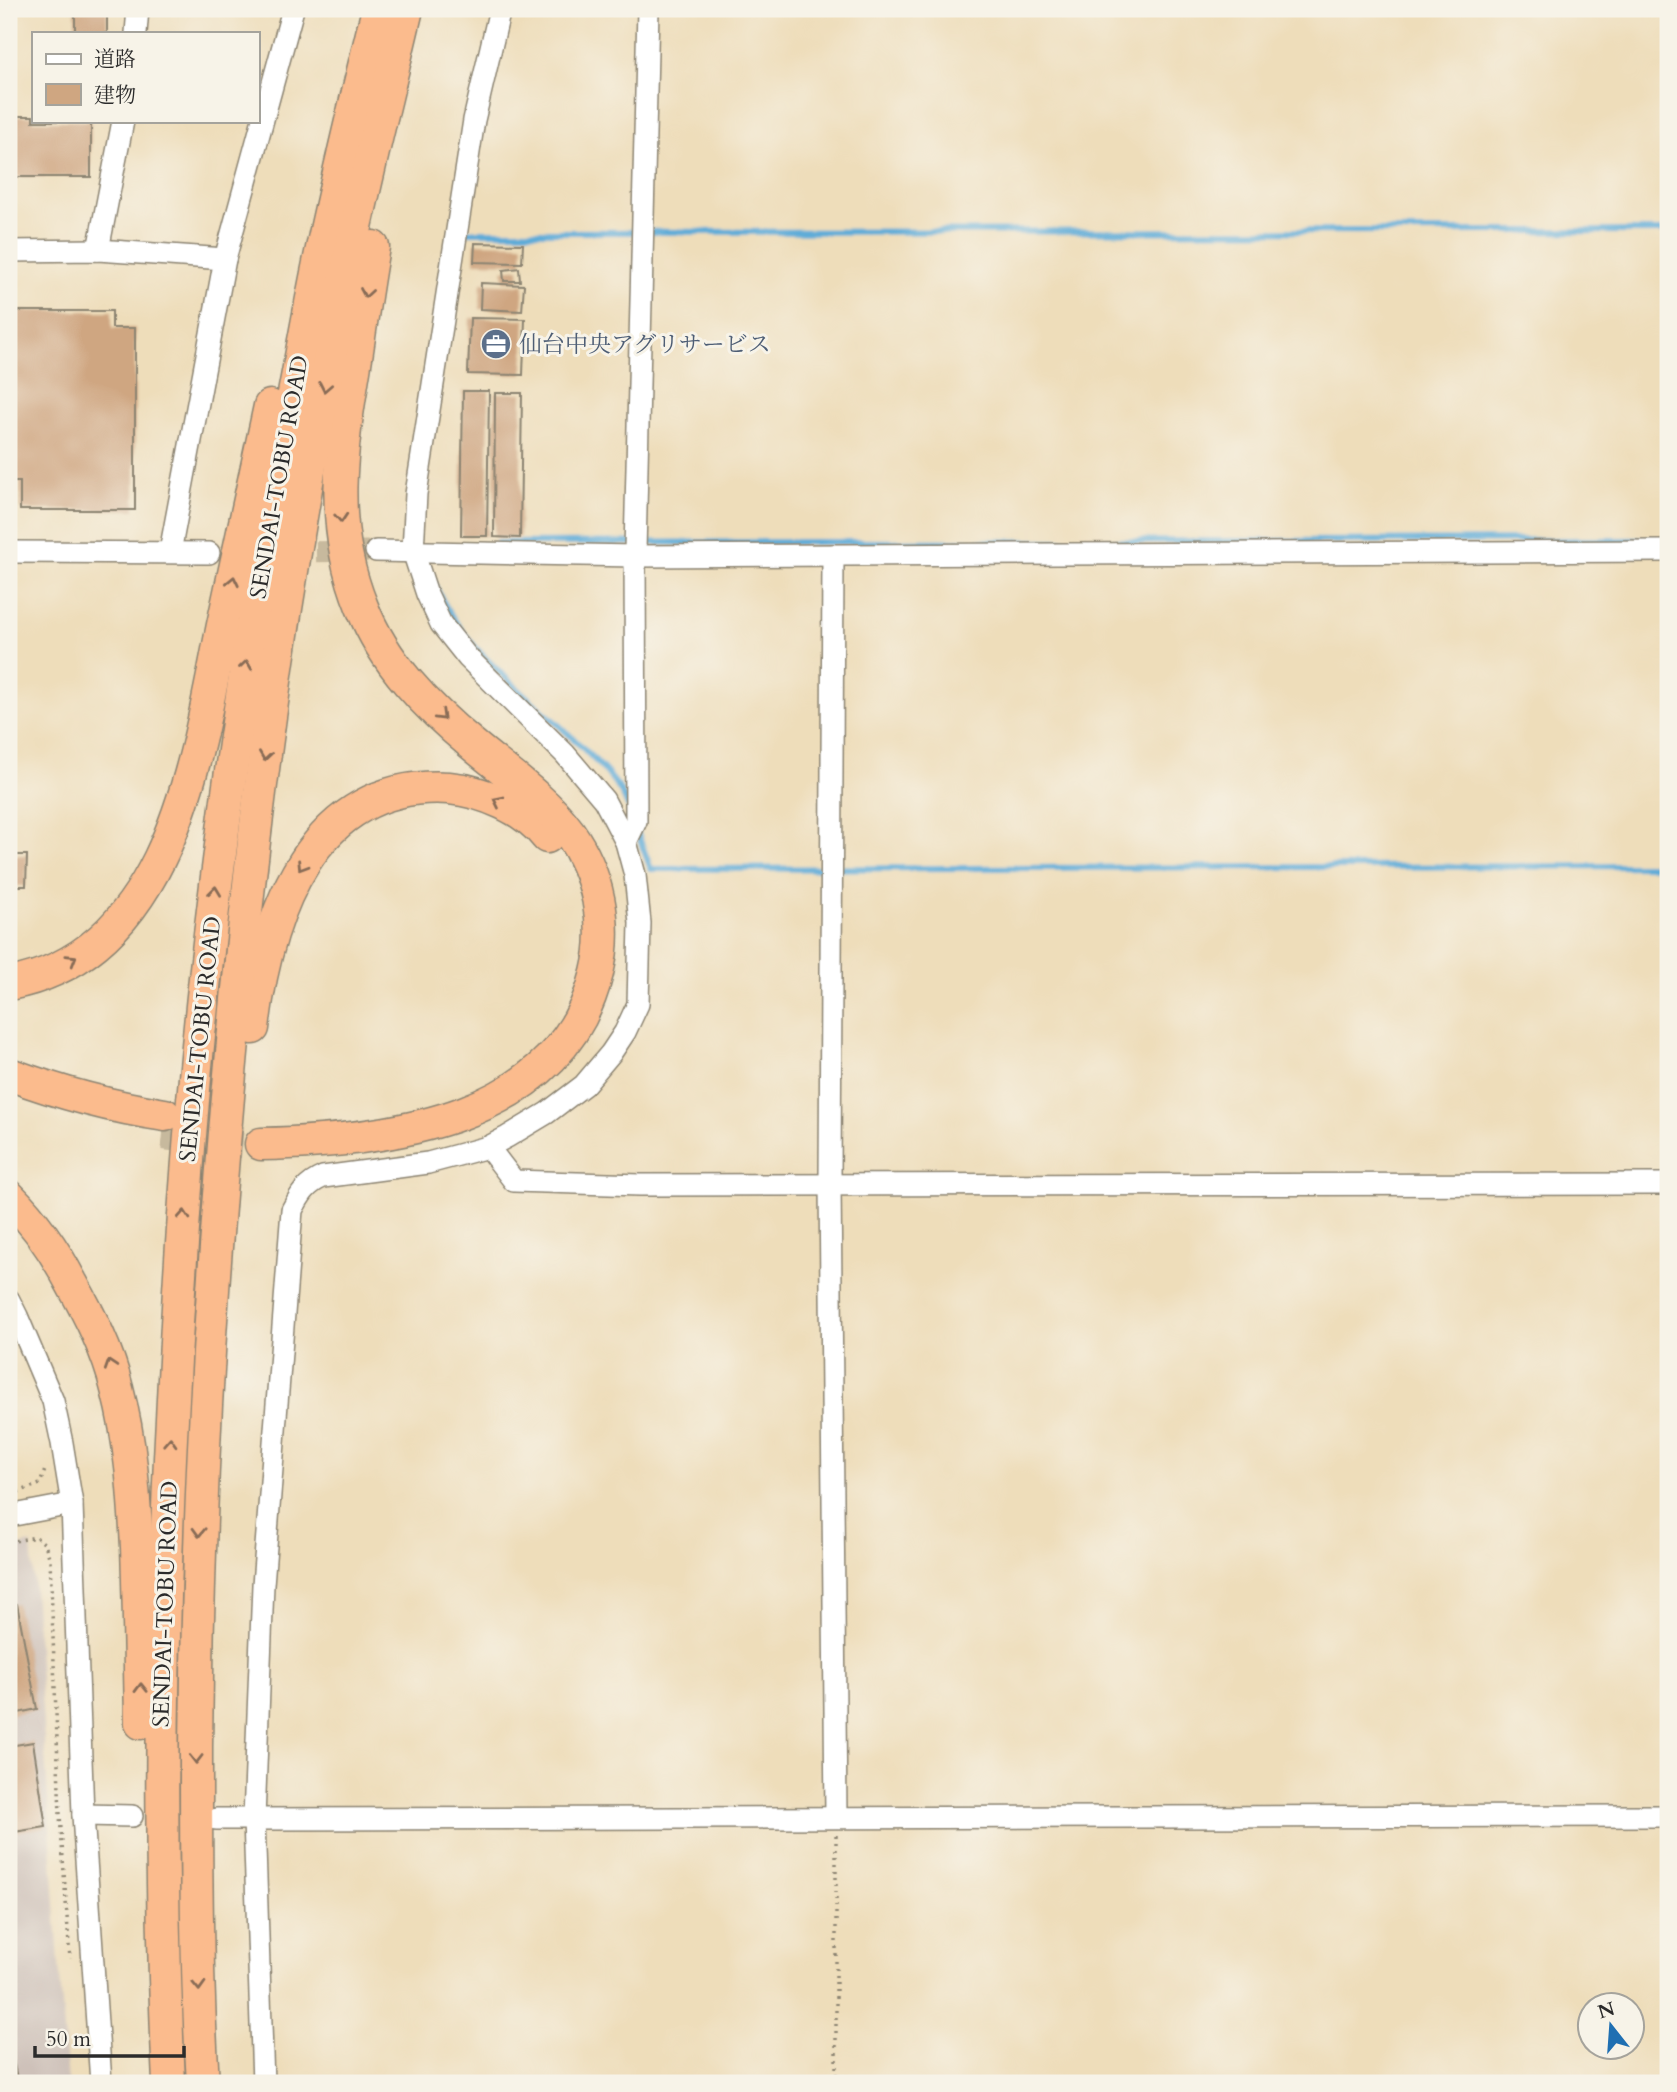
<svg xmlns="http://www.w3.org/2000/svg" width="1677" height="2092" font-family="Cardo,'Noto Serif JP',serif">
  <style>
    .industrial { fill: #cec1b9 }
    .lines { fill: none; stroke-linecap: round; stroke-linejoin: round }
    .stream { stroke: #5eacd8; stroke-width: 6 }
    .building { fill: #cfa681 }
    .minor-tunnel { stroke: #c7b99d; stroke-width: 21; stroke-dasharray: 21 10; stroke-linecap: butt }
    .highway-tunnel { stroke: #c7b99d; stroke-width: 32; stroke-dasharray: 32 16; stroke-linecap: butt }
    .minor-casing { stroke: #8c8472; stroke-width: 24 }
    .highway-casing { stroke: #8c8472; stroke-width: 35 }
    .path { stroke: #8c8472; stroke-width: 3.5; stroke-dasharray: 2 5; stroke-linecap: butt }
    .minor { stroke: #fff; stroke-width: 21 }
    .highway { stroke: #fbbb8d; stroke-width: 32 }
    .oneway { stroke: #896c57 }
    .labels { text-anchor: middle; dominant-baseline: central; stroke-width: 6; stroke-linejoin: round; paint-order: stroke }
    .service-label { font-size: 23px; fill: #4e5e75; stroke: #f7f3e8; text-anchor: start }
    .street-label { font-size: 23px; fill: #2b2b2b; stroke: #f7f3e8 }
  </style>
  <rect width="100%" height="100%" fill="#f7f3e8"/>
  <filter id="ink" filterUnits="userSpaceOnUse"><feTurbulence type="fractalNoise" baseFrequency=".0143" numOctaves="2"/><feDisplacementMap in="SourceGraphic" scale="14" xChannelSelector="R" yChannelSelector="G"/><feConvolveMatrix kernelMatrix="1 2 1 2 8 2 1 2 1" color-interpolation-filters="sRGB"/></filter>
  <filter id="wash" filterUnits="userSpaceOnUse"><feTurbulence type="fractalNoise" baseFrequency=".00686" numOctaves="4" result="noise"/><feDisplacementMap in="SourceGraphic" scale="28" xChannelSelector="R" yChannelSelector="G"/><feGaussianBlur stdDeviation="1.57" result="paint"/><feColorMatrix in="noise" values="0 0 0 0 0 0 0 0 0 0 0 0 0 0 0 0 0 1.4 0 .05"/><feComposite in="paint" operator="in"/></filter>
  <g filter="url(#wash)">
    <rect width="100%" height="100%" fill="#eeddba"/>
    <!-- industrial -->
    <path class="industrial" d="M 31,1543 L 59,1964 L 68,2083 L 9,2083 L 9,1548 Z"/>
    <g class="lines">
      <!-- stream -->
      <g class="stream">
        <path d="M 464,232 L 1668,231"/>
        <path d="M 498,543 L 1668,540"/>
        <path d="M 433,581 C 463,654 528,693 582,747 C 599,765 619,782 628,806"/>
        <path d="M 637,832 L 651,869 L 1668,866"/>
      </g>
    </g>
    <g id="blocks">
      <!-- building -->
      <g class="building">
        <rect x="75" y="9" width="32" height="24"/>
        <path d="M 9,116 L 33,116 L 33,121 L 91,121 L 91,177 L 9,177 Z"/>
        <path d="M 475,243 L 523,244 L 522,263 L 474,262 Z"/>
        <path d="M 519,268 L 520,281 L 504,281 L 503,270 Z"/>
        <path d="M 481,283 L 524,285 L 522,311 L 480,309 Z"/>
        <path d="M 9,311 L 112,311 L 112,328 L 135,328 L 135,510 L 20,510 L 20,482 L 9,482 Z"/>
        <path d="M 470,318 L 525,319 L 523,375 L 468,374 Z"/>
        <path d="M 463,391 L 489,391 L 487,536 L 461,536 Z"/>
        <path d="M 495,393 L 522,393 L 520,538 L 494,537 Z"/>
        <path d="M 9,855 L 27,855 L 26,886 L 9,886 Z"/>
        <path d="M 17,1604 L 37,1709 L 9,1715 L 9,1605 Z"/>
        <path d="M 33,1742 L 46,1827 L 14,1832 L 9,1801 L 9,1746 Z"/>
        <path d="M 9,2045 L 10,2045 L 18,2083 L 9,2083 Z"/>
      </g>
    </g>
  </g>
  <g filter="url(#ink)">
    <use href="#blocks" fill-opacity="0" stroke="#8c8472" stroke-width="2"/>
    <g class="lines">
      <!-- minor-tunnel -->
      <path class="minor-tunnel" d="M 285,552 L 376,551"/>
      <!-- highway-tunnel -->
      <path class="highway-tunnel" d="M 163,1134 L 261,1144"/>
      <!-- minor casing -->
      <g class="minor-casing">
        <g id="minor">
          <path d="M 136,33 L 138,9"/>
          <path d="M 98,250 L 123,121"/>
          <path d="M 9,251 L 98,250 L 225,259 L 170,552"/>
          <path d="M 225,259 L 293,9"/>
          <path d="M 376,551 L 635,556 L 1668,551"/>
          <path d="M 9,552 L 209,553"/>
          <path d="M 833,555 L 830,1184 L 836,1816"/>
          <path d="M 626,842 L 636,821 L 635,551 L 648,9"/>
          <path d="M 488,1147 L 514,1181 L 640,1185 L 1668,1184"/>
          <path d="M 9,1300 L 17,1316 L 53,1401 L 62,1443 L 72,1504 L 83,1815 L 101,2083"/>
          <path d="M 9,1516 L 72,1504"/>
          <path d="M 83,1815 L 132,1816"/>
          <path d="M 216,1819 L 1668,1816"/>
          <path d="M 263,2083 L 254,1819 L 263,1585 L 292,1210 C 300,1195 306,1184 323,1177 L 428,1163 L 488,1147 L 507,1137 L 547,1113 L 584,1085 L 611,1053 L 625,1032 L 638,1004 L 640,923 L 635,875 L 626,842 L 604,800 L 565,754 L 468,658 L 441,624 L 427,594 L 413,551 L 416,494 L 474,120 L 500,9"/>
        </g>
      </g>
      <!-- highway casing -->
      <g class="highway-casing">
        <g id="highway">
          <path d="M 9,984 C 171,954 196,758 223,625 C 239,552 254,479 270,406"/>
          <path d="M 253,1028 C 266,915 312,779 449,788 C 483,791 526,809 547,837"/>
          <path d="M 9,1074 C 60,1093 112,1107 165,1115"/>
          <path d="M 261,1144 C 388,1141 561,1121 597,973 C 609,925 598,873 569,832 C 544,798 505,772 473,745 C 427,707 384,663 362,607 C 328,524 341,449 355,364 C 361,325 366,286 373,247"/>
          <path d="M 9,1196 C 34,1221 55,1251 71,1282 C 90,1316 108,1351 117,1389 C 131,1442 134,1493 137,1547 C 139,1606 140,1665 141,1723"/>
          <path d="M 169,2083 C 158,1849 161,1614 174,1379 C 182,1225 193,1071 212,918 C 232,748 259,578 291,409 C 302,354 311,299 323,244 C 340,165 359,87 378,9"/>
          <path d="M 203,2083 C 196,1971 196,1859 196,1747 C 197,1589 203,1432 214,1275 C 231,1037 254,800 293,565 C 310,461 329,357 350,255 C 367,172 388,91 407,9"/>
        </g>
      </g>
      <!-- path -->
      <g class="path">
        <path d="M 18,1492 L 40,1484 L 46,1467"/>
        <path d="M 9,1542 L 36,1537 L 45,1544 L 50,1560 L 60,1815 L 70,1959"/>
        <path d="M 836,1835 L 836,2083"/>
      </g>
      <!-- minor -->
      <use href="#minor" class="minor"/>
      <!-- highway -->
      <use href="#highway" class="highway"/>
    </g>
    <!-- one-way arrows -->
    <defs><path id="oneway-chevron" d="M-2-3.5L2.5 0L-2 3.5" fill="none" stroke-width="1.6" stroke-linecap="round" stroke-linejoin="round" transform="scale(1.75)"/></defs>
    <g class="oneway">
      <use href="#oneway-chevron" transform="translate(366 293) rotate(99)"/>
      <use href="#oneway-chevron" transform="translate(325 387) rotate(101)"/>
      <use href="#oneway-chevron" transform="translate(341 518) rotate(86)"/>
      <use href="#oneway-chevron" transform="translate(233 581) rotate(-78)"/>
      <use href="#oneway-chevron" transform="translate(246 665) rotate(-82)"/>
      <use href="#oneway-chevron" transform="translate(441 716) rotate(44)"/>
      <use href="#oneway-chevron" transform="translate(265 756) rotate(98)"/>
      <use href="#oneway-chevron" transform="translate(498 801) rotate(-154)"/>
      <use href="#oneway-chevron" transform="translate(302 866) rotate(122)"/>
      <use href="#oneway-chevron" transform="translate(215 891) rotate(-83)"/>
      <use href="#oneway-chevron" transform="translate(72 959) rotate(-31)"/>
      <use href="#oneway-chevron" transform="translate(184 1215) rotate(-86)"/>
      <use href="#oneway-chevron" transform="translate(110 1365) rotate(-108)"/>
      <use href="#oneway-chevron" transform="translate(170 1442) rotate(-87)"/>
      <use href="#oneway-chevron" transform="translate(199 1532) rotate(92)"/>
      <use href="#oneway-chevron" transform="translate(141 1688) rotate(-91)"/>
      <use href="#oneway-chevron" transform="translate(196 1759) rotate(90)"/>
      <use href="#oneway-chevron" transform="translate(199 1986) rotate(88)"/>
    </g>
  </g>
  <!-- icons -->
  <defs>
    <g id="office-disc" transform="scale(1.575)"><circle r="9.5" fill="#5c6f8a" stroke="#f7f3e8"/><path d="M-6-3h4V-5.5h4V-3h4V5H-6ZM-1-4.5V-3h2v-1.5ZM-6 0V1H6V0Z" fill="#fff"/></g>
  </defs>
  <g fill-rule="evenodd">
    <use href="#office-disc" x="496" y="344"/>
  </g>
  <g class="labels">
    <!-- service labels -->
    <g class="service-label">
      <text x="519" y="344">仙台中央アグリサービス</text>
    </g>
    <!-- street labels -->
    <g class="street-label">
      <text transform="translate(279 477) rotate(-80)">SENDAI-TOBU ROAD</text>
      <text transform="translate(200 1039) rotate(-84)">SENDAI-TOBU ROAD</text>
      <text transform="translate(165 1604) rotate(-88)">SENDAI-TOBU ROAD</text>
    </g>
  </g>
  <!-- margin -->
  <rect width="1677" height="2092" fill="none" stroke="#f7f3e8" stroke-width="35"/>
  <!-- legend -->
  <rect x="32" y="32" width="228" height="91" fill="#f7f3e8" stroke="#a5a39c" stroke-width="2"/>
  <rect x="46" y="54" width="35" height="10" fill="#ffffff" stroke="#a5a39c" stroke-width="2"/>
  <text x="94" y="66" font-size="21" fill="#2b2b2b">道路</text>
  <rect x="46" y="84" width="35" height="21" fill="#cfa681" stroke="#a5a39c" stroke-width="2"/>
  <text x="94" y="102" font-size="21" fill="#2b2b2b">建物</text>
  <!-- north arrow -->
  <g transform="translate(1611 2026) rotate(343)"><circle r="33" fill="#f7f3e8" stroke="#a5a39c" stroke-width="2"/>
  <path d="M0-5L12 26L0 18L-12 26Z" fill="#1f6fb2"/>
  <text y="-10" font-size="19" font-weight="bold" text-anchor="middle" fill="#2b2b2b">N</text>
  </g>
  <!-- scale -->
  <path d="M35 2046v10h149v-10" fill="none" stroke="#2b2b2b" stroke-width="3.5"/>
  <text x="46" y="2046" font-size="21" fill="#2b2b2b" stroke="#f7f3e8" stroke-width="5" paint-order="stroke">50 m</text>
</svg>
